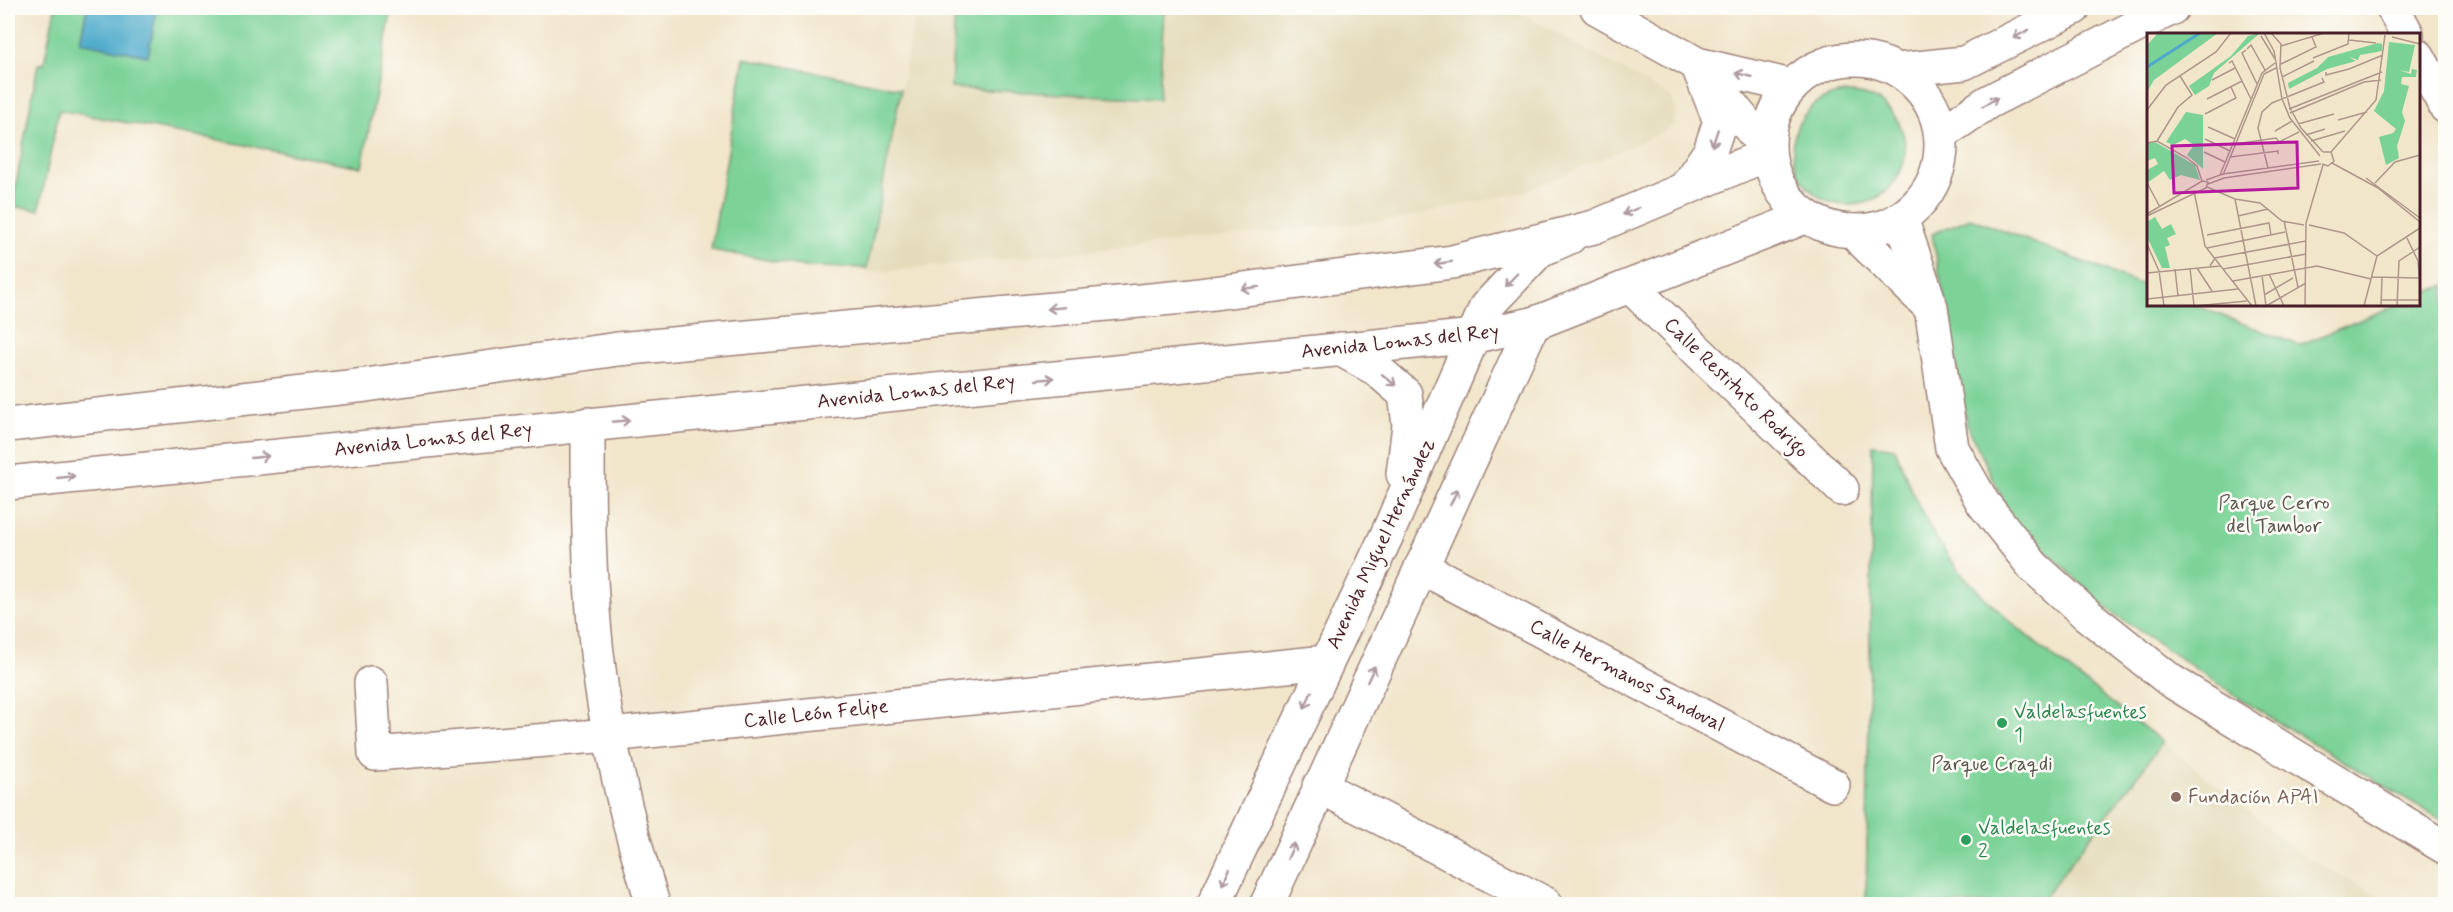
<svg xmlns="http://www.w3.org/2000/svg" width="2453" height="912" font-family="Mynerve,sans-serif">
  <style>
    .built { fill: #e4dbba }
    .green { fill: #7bd297; stroke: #627861; stroke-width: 1.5 }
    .water { fill: #4daacb; stroke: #4c647b; stroke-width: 1.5 }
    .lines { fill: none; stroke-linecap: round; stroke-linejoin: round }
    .minor-casing { stroke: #9e827a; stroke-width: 36 }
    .major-casing { stroke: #9e827a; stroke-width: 36 }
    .minor { stroke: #fff; stroke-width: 33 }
    .major { stroke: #fff; stroke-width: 33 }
    .oneway { stroke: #ae9aa0 }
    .leisure-dot { fill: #2e9e5b; stroke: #fdfcf7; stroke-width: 2 }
    .education-dot { fill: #8d6e63; stroke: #fdfcf7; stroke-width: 2 }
    .labels { text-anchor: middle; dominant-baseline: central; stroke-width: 5; stroke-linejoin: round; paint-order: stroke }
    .street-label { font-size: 20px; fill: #4a1f2b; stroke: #fdfcf7 }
    .park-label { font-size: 20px; fill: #59554b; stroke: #fdfcf7 }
    .leisure-label { font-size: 20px; fill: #27864d; stroke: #fdfcf7; text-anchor: start }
    .education-label { font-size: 20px; fill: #785e54; stroke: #fdfcf7; text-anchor: start }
    .inset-river { fill: none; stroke: #4daacb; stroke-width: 3 }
    .inset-road { fill: none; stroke: #ae968a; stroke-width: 1.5 }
    .view { fill: #b5179e; fill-opacity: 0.15; stroke: #b5179e; stroke-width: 3 }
    .inset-edge { fill: none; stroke: #4a1f2b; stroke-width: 3 }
  </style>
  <rect width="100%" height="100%" fill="#fdfcf7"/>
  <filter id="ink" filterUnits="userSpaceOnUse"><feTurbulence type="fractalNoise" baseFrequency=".0167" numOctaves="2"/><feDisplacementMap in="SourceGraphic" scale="12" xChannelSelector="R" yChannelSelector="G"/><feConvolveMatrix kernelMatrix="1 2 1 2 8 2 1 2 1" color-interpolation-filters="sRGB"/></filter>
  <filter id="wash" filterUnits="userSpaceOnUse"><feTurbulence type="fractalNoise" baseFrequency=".008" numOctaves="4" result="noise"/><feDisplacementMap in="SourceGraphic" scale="24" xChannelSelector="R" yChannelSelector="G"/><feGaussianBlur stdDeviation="1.35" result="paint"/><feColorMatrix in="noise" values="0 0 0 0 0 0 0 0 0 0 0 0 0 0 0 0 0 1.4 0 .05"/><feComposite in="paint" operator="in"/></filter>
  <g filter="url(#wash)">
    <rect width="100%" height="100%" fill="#f1e5ca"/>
    <!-- built -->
    <g class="built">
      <path d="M 916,8 L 1512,8 L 1671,97 L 1677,110 L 1673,125 L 1666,131 L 1527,191 L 1394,220 L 866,273 Z"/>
      <path d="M 2163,742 L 2300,853 L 2394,904 L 2039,904 Z"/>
    </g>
    <!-- green -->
    <g class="green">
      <path d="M 55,8 L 87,8 L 80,41 L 148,55 L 157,8 L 392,8 L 362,167 L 59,110 L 39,210 L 12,206 L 38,64 L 44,64 Z"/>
      <path d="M 955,8 L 1164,8 L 1159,99 L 951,88 Z"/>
      <path d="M 744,58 L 901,89 L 867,268 L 806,267 L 711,250 Z"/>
      <circle cx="1849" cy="149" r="56"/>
      <path d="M 1970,218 L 2148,287 L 2148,304 L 2194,305 L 2299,345 L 2397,305 L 2418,304 L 2419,296 L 2445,285 L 2445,822 L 2256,709 L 2110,611 L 2013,520 L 1967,425 L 1932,234 Z"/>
      <path d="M 1873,445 L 1895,448 C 1911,491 1928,533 1958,569 C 2012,632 2097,690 2163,742 L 2039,904 L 1866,904 Z"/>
    </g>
    <!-- water -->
    <path class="water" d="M 87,8 L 157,8 L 148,56 L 80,42 Z"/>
  </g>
  <g filter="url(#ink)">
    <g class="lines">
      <!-- minor casing -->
      <g class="minor-casing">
        <g id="minor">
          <path d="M 1597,8 L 1697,64 L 1791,86"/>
          <path d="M 2393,8 L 2407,34"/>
          <path d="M 2418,56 L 2446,107"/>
          <path d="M 1714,84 L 1767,149"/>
          <path d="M 1685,188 L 1710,151 L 1720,121 L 1697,64"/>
          <path d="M 1901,218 L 1931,307 L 1952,448 L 1983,503 L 2033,566 L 2086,614 L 2171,681 L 2446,848"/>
          <path d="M 1852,231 L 1927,304"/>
          <path d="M 1631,287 L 1842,489"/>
          <path d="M 1340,349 L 1376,369 L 1405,394 L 1409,425 L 1403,474"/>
          <path d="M 588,424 C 588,486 588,548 593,610 C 600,709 623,810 653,904"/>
          <path d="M 1421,567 L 1833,785"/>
          <path d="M 371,683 L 375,754 L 610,735 L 1326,662"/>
          <path d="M 1319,786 L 1546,904"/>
          <path d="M 1214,904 L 1387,535 L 1486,307 L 1540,250 L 1570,237"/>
          <path d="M 1267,904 L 1533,324"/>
        </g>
      </g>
      <!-- major casing -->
      <g class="major-casing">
        <g id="major">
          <circle cx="1855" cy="145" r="86"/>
          <path d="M 1898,70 L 1964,63 L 2074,8"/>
          <path d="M 1941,134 L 1988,102 L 2172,8"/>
          <path d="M 8,425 L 366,385 L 618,349 L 1183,297 L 1452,262 L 1594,227 L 1768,154"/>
          <path d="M 8,483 L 1475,336 L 1533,324 L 1805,217"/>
        </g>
      </g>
      <!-- minor -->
      <use href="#minor" class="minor"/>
      <!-- major -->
      <use href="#major" class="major"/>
    </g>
    <!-- one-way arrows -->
    <defs><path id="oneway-shaft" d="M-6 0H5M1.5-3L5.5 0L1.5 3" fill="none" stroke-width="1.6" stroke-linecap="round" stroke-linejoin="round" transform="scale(1.5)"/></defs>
    <g class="oneway">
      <use href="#oneway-shaft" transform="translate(2021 34) rotate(153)"/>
      <use href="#oneway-shaft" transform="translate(1744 75) rotate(-166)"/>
      <use href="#oneway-shaft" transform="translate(1990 102) rotate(-30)"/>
      <use href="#oneway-shaft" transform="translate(1715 138) rotate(108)"/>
      <use href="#oneway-shaft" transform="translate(1631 211) rotate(157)"/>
      <use href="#oneway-shaft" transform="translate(1443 263) rotate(172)"/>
      <use href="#oneway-shaft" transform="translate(1511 280) rotate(134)"/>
      <use href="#oneway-shaft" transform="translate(1250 288) rotate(173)"/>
      <use href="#oneway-shaft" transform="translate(1056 308) rotate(175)"/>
      <use href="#oneway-shaft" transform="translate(1045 379) rotate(-6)"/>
      <use href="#oneway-shaft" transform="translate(1389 380) rotate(40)"/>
      <use href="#oneway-shaft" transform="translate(621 421) rotate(-5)"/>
      <use href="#oneway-shaft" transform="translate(260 457) rotate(-6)"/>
      <use href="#oneway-shaft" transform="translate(66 477) rotate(-6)"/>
      <use href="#oneway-shaft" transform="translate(1454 497) rotate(-65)"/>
      <use href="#oneway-shaft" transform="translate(1371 674) rotate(-65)"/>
      <use href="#oneway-shaft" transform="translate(1308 700) rotate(115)"/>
      <use href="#oneway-shaft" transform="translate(1291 851) rotate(-66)"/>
      <use href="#oneway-shaft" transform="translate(1226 877) rotate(115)"/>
    </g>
  </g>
  <!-- markers -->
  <g class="leisure-dot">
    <circle cx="2002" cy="723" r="6"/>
    <circle cx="1966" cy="840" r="6"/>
  </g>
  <circle class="education-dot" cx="2176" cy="797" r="6"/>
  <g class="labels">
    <!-- street labels -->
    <g class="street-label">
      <text transform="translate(1400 342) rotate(-6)">Avenida Lomas del Rey</text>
      <text transform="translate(1736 388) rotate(44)">Calle Restituto Rodrigo</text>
      <text transform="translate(916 392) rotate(-6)">Avenida Lomas del Rey</text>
      <text transform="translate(433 440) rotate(-6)">Avenida Lomas del Rey</text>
      <text transform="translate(1381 544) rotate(-65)">Avenida Miguel Hernández</text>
      <text transform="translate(1627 676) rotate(28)">Calle Hermanos Sandoval</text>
      <text transform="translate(816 714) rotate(-6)">Calle León Felipe</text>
    </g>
    <!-- park labels -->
    <g class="park-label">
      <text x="2274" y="503">Parque Cerro<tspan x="2274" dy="23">del Tambor</tspan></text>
      <text x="1992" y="764">Parque Craqdi</text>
    </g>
    <!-- leisure labels -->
    <g class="leisure-label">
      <text x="2014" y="712">Valdelasfuentes<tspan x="2014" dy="23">1</tspan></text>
      <text x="1978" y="828">Valdelasfuentes<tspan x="1978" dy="23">2</tspan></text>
    </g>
    <!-- education labels -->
    <g class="education-label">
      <text x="2188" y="797">Fundación APAI</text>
    </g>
  </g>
  <!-- overview -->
  <g transform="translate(2147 33)">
    <rect width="273" height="273" fill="#f1e5ca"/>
    <path d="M 11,0 L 71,0 L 7,47 L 0,59 L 0,12 ZM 113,0 L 67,40 L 62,53 L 48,62 L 42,53 L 84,23 L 101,3 ZM 242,9 L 268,12 L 262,39 L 252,37 L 264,41 L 265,36 L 270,37 L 269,44 L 255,44 L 254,51 L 262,53 L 255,79 L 258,88 L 250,113 L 252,125 L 239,132 L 232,104 L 246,100 L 249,96 L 227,78 L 237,58 ZM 231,10 L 235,11 L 235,18 L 213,22 L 211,27 L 202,24 L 209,28 L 180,36 L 142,56 L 141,50 L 170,35 L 181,24 ZM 39,79 L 56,82 L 56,136 L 40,122 L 47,112 L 38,106 L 26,112 L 19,109 ZM 8,109 L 48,132 L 53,147 L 34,142 L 23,147 L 17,138 L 0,150 L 0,137 L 11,131 L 8,125 L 0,128 L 0,110 ZM 8,184 L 15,196 L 24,191 L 29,201 L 20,205 L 23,212 L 18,214 L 23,235 L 15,235 L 0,204 L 0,189 Z" fill="#7bd297"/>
    <path class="inset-river" d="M 0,34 L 53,0"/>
    <path class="inset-road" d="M 117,0 L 127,18 L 135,66 L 143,85 L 173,123M 124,0 L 134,11 L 133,35 L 143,75 L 154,95 L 176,119M 114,3 L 128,26M 245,4 L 273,11M 202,7 L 229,10M 134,13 L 177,0M 100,16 L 104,12 L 118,37M 99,17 L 95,20 L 110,51M 166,25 L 201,11 L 202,0M 82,30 L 85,28 L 104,66M 134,31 L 169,14 L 165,4M 179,39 L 179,42 L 202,36 L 236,22M 135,44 L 167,28M 65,47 L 88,35M 60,66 L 95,48M 142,76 L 235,39M 0,77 L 19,52 L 69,19 L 84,0M 143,80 L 217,49 L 234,47M 58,81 L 89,65 L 84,54M 191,87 L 220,79M 151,91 L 187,81M 61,94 L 88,106M 128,98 L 145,88M 159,102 L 178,96M 58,106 L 83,118M 10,108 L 31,74 L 45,62 L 33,43M 164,108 L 198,98M 0,110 L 10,108 L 40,125 L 50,133 L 55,148M 88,111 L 129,105 L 132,109 L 152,99M 57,119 L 78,129M 184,119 L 229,67 L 238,2M 83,124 L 131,118 L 131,121M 185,130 L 231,155 L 273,189M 175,131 L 181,133 L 187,128 L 184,119 L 176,119M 121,135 L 111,95 L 115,79 L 125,70 L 177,49 L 175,45M 73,142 L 115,40 L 128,30M 76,142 L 117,41 L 129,35M 219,145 L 273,185M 59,147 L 76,141 L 172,128M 0,150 L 13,174M 228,150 L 248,129 L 273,122M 61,151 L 77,145 L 174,131M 60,154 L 88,166 L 113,170 L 135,188 L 157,192M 47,158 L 58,213 L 105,273M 88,166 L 109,273M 0,181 L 55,148 L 61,149 L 59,155 L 0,183M 91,183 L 121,176M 137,188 L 151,254M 162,192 L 197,200 L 230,223M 60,202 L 122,190 L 124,202M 259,203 L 271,228 L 273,251M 0,211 L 12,238 L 17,273M 60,215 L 138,199M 63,233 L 68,225 L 159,208M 43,235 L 47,273M 50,235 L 65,258M 28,236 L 31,263M 76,236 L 159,221M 0,240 L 73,233M 122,241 L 137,273M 115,242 L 119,273M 224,244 L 272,245M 86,248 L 170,233 L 224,246M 117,262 L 146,245M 0,266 L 91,256M 234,267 L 273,267M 48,273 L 100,268M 119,273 L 159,250M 158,273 L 159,190 L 176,132M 217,273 L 230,223 L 273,195M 234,273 L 235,244M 250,273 L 252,228 L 273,214"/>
    <path class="view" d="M 150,109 L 151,155 L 27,160 L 25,113 Z"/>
    <rect width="273" height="273" class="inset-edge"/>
  </g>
  <!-- margin -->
  <rect width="2453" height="912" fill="none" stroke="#fdfcf7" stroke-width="30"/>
</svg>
